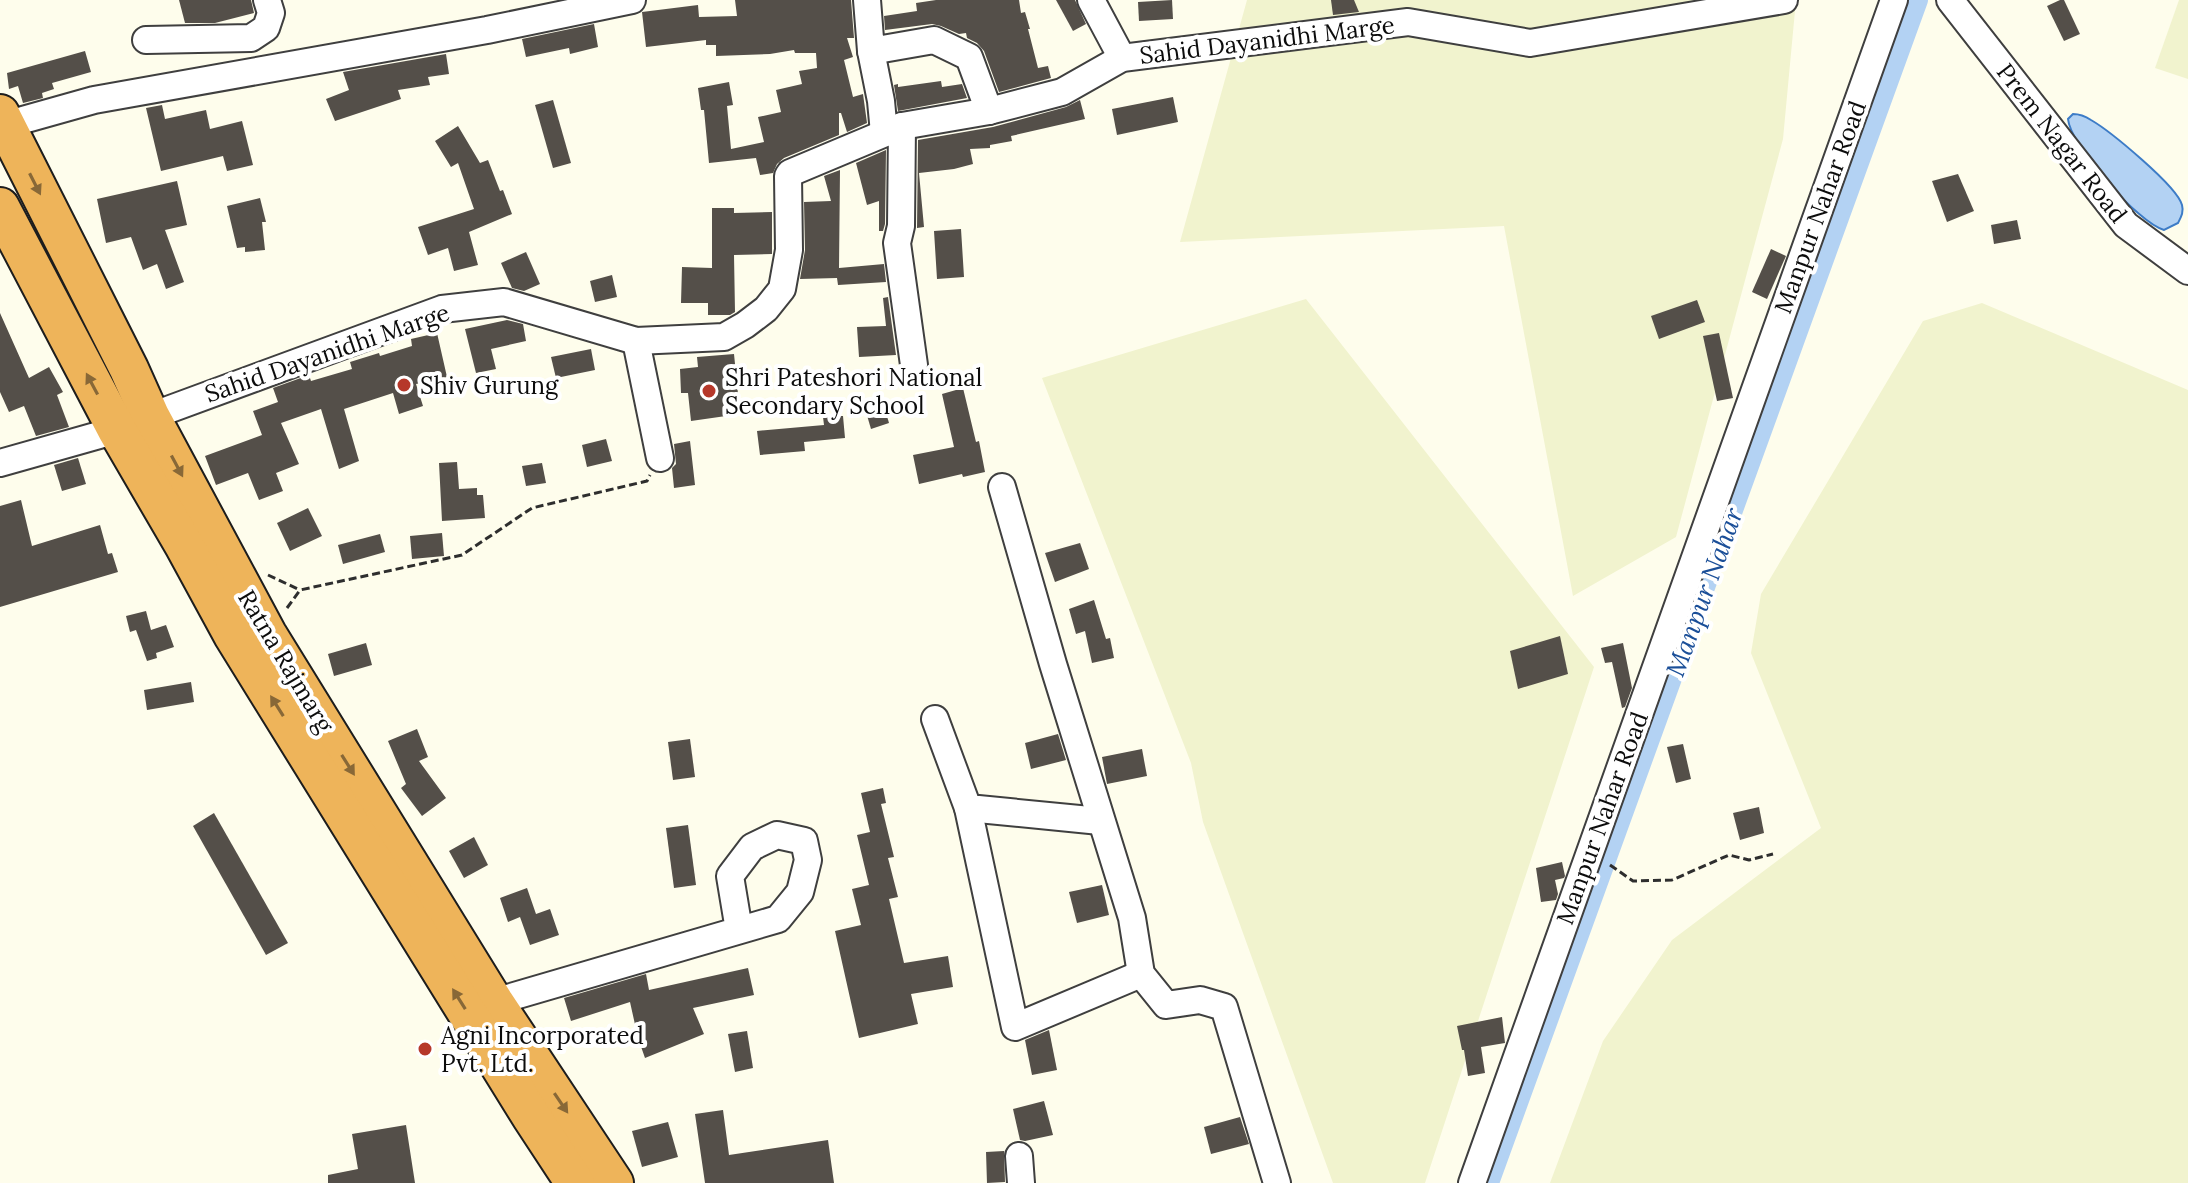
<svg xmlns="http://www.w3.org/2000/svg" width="2188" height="1183" font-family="Lora,serif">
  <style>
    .farmland { fill: #f1f3ce }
    .water { fill: #b3d2f3; stroke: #3d7cc7; stroke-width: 2 }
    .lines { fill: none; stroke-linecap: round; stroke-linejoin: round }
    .canal { stroke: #b3d2f3; stroke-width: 20 }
    .building { fill: #544f49 }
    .minor-casing { stroke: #3f3f3f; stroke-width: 30 }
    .highway-casing { stroke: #1d1d1d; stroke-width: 42 }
    .path { stroke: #2e2e2e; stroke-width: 3; stroke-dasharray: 8 4; stroke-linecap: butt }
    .minor { stroke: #fff; stroke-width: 26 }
    .highway { stroke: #eeb45a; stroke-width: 38 }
    .oneway { fill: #886837 }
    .poi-dot { fill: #b6382a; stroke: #fff; stroke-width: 3 }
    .labels { text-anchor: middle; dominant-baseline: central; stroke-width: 8; stroke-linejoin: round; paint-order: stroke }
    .street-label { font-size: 24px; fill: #0c0c0c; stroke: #fff }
    .poi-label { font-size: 24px; fill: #0c0c0c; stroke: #fff; text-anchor: start }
    .water-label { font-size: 26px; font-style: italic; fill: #1b4f98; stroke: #fff }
  </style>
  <rect width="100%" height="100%" fill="#fefdec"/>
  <!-- farmland -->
  <g class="farmland">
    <path d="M 1247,0 L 1796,0 L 1783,139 L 1676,537 L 1573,596 L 1504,226 L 1180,242 Z"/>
    <path d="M 2179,0 L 2188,0 L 2188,79 L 2155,68 Z"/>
    <path d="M 1306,299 L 1594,667 L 1425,1183 L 1333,1183 L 1203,822 L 1191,763 L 1042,378 Z"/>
    <path d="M 1982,303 L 2188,390 L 2188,1183 L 1550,1183 L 1603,1041 L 1672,940 L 1821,828 L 1751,653 L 1761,594 L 1923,321 Z"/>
  </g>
  <!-- water -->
  <path class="water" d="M 2073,114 C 2080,114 2085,116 2091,120 C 2110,131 2177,186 2182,205 C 2184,212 2181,217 2178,223 L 2164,230 C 2138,223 2070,145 2068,119 Z"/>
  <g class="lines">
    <!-- canal -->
    <path class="canal" d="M 1489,1183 L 1918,0"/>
  </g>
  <!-- building -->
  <g class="building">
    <path d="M 179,0 L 251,0 L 254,13 L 215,23 L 185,23 Z"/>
    <path d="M 735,0 L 851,0 L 854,38 L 847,38 L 853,57 L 844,60 L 853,97 L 863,94 L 867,123 L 847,132 L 841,113 L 839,113 L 839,135 L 784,158 L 777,164 L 773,173 L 760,175 L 756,158 L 709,163 L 704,110 L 701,110 L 698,88 L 729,82 L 733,105 L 727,106 L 731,149 L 764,142 L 758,117 L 781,112 L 776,90 L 802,84 L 799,71 L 817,68 L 816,53 L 795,53 L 794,50 L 770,54 L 716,56 L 716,45 L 706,45 L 706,40 L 646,47 L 642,12 L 698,5 L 699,17 L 737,16 Z"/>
    <path d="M 936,0 L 1019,0 L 1021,13 L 1025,12 L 1030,29 L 1028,29 L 1038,68 L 1048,66 L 1051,78 L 999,92 L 984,51 L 977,43 L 967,38 L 966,33 L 959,34 L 941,26 L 932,24 L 885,30 L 884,16 L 917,11 L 916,3 Z"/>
    <path d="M 1056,0 L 1075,0 L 1086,24 L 1073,31 Z"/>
    <path d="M 1172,0 L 1173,19 L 1139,21 L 1138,2 Z"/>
    <path d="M 1331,0 L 1354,0 L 1359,12 L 1333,15 Z"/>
    <path d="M 2060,0 L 2064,0 L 2080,34 L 2064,41 L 2047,6 Z"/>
    <path d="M 594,24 L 598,47 L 570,54 L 569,48 L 526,57 L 522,39 Z"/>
    <path d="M 85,51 L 91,72 L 52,83 L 54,89 L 42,93 L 43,98 L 23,103 L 18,86 L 9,89 L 7,73 Z"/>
    <path d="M 446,54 L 449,74 L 428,77 L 430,85 L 398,90 L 401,99 L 335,121 L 326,99 L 349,90 L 343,72 Z"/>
    <path d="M 941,81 L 942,87 L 962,84 L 967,98 L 898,111 L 894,85 L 898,84 L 898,87 Z"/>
    <path d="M 1173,97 L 1178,122 L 1117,135 L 1112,109 Z"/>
    <path d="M 553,100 L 571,163 L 553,168 L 535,105 Z"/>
    <path d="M 1080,100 L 1085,119 L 1011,136 L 1012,141 L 990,145 L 990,148 L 970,149 L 973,164 L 954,169 L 919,173 L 924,227 L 917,228 L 918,140 L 993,127 L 1066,107 Z"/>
    <path d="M 162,105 L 165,119 L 206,110 L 210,129 L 242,121 L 253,165 L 227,171 L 223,156 L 161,171 L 146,108 Z"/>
    <path d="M 458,126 L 480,163 L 488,160 L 500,191 L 503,190 L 512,214 L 469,232 L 478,265 L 454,271 L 448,248 L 428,255 L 418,227 L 474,209 L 458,163 L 451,167 L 435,141 Z"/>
    <path d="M 886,150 L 885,224 L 883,231 L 879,231 L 879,201 L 867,205 L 856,163 Z"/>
    <path d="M 840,170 L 839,268 L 884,264 L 886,282 L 838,285 L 837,278 L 800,279 L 805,250 L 804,202 L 831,201 L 824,176 Z"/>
    <path d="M 1958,174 L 1974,211 L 1947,222 L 1932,181 Z"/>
    <path d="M 177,181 L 187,225 L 165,230 L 184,282 L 166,289 L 157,264 L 143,270 L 131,237 L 106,243 L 97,199 Z"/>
    <path d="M 260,198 L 266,222 L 262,222 L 265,250 L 245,252 L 245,247 L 237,248 L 227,206 Z"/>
    <path d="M 712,208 L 734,208 L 734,213 L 772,212 L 772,254 L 734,255 L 735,312 L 730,315 L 708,315 L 708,303 L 681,303 L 682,267 L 712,268 Z"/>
    <path d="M 2017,220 L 2021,239 L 1994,244 L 1991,225 Z"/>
    <path d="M 961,229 L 964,277 L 937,279 L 934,231 Z"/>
    <path d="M 1771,249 L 1786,256 L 1767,299 L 1752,292 Z"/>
    <path d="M 526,252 L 540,284 L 524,291 L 512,288 L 501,263 Z"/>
    <path d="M 612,275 L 617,297 L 595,302 L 590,281 Z"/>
    <path d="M 888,297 L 896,355 L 859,357 L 857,327 L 886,326 L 883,298 Z"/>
    <path d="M 1697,300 L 1705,322 L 1659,339 L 1651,316 Z"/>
    <path d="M 0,313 L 29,378 L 49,367 L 63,392 L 57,395 L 69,427 L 36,436 L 24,406 L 9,412 L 0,392 Z"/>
    <path d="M 507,320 L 523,324 L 526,341 L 491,349 L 496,369 L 476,373 L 465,329 Z"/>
    <path d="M 437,333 L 447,377 L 416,384 L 423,406 L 399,414 L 393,393 L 344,409 L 359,461 L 339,469 L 321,409 L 281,423 L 299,464 L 276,473 L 283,491 L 259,500 L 248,473 L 216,485 L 205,456 L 262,435 L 253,411 L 278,402 L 273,388 L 309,375 L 311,381 L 352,369 L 350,362 L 379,353 L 380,356 L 412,346 L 411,339 Z"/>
    <path d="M 1719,333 L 1733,398 L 1717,401 L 1703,336 Z"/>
    <path d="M 591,349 L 595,370 L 556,378 L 551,357 Z"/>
    <path d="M 734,354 L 740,414 L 691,421 L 688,393 L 681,393 L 680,369 L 698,367 L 697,357 Z"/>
    <path d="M 963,388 L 976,442 L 979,441 L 985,472 L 963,477 L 962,474 L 919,484 L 913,455 L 954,447 L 942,394 Z"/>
    <path d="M 884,406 L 889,423 L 871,429 L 866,412 Z"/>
    <path d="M 836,416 L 843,416 L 845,438 L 804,442 L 805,451 L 760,455 L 757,431 L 824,425 L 823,417 Z"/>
    <path d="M 606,439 L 612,461 L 587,467 L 582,445 Z"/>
    <path d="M 690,441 L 695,485 L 674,488 L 672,468 L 676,464 L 674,444 Z"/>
    <path d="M 78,458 L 86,484 L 62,491 L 54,465 Z"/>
    <path d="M 457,462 L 459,489 L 477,488 L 477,495 L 483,495 L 485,518 L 442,521 L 439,463 Z"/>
    <path d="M 542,463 L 546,483 L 526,486 L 522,466 Z"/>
    <path d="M 21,500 L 32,546 L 100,525 L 108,554 L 112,553 L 118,572 L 0,607 L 0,506 Z"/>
    <path d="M 308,508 L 322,536 L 290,551 L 277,523 Z"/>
    <path d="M 442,533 L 444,556 L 412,559 L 410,536 Z"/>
    <path d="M 380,534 L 385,552 L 343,564 L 338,545 Z"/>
    <path d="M 1080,543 L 1089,569 L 1055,582 L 1045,553 Z"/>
    <path d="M 1094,600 L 1106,639 L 1110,638 L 1114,658 L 1092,663 L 1085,631 L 1076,634 L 1069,609 Z"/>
    <path d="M 146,611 L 151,630 L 166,625 L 174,647 L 156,653 L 157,658 L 147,661 L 136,630 L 130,632 L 126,616 Z"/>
    <path d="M 1560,636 L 1568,674 L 1518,689 L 1510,651 Z"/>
    <path d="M 366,643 L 372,665 L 334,676 L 328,654 Z"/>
    <path d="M 1623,643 L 1632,688 L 1625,707 L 1622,708 L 1612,662 L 1605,663 L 1601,648 Z"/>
    <path d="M 191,682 L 194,702 L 147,710 L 144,690 Z"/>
    <path d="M 417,729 L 428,757 L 419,761 L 446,798 L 422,816 L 401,788 L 406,784 L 388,741 Z"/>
    <path d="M 1058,734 L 1066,760 L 1031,769 L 1025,743 Z"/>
    <path d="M 690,739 L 695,777 L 673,780 L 668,742 Z"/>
    <path d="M 1683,744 L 1691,779 L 1676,783 L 1667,747 Z"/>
    <path d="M 1142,749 L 1147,776 L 1107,784 L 1102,757 Z"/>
    <path d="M 883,788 L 886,803 L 881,804 L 894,857 L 888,858 L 898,897 L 889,899 L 904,963 L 948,956 L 953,987 L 911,994 L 918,1024 L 859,1038 L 835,931 L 861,925 L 852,889 L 869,885 L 857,835 L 870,832 L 861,793 Z"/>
    <path d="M 1759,807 L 1764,833 L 1740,840 L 1733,813 Z"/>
    <path d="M 214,813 L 288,943 L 266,955 L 193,826 Z"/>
    <path d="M 688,825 L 696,885 L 674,888 L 666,828 Z"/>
    <path d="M 474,837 L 488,865 L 464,878 L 449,851 Z"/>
    <path d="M 1562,862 L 1565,876 L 1564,878 L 1555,880 L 1558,894 L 1556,900 L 1541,902 L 1536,868 Z"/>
    <path d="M 1102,885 L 1109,915 L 1077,923 L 1069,892 Z"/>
    <path d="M 527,888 L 536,914 L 550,909 L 559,935 L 530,945 L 520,917 L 508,922 L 500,898 Z"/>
    <path d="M 748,968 L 754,995 L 693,1008 L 704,1034 L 645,1058 L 638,1038 L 630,1002 L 571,1021 L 564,998 L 646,974 L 649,990 Z"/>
    <path d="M 1502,1017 L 1505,1043 L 1481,1047 L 1485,1073 L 1468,1076 L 1464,1050 L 1462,1050 L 1457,1026 Z"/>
    <path d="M 1049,1030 L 1057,1070 L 1032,1075 L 1025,1040 Z"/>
    <path d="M 747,1031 L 753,1068 L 735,1072 L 728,1034 Z"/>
    <path d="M 1044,1101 L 1053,1135 L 1025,1141 L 1020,1140 L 1013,1109 Z"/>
    <path d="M 723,1110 L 729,1155 L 828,1140 L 834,1183 L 705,1183 L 695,1114 Z"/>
    <path d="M 1240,1117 L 1249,1144 L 1211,1154 L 1204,1127 Z"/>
    <path d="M 668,1122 L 678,1157 L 642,1167 L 632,1131 Z"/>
    <path d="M 406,1125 L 415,1183 L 328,1183 L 328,1175 L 358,1169 L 352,1134 Z"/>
    <path d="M 1004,1151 L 1005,1182 L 987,1183 L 986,1152 Z"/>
  </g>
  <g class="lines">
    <!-- minor casing -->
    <g class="minor-casing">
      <g id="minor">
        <path d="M 867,0 L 871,51 L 934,40 L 969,57 L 989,111"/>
        <path d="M 1091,0 L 1122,58"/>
        <path d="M 1950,0 L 2126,225 L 2188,271"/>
        <path d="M 146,40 L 251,38 L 266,28 L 271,13 L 267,0"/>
        <path d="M 871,51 L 881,101 L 884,133"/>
        <path d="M 5,125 L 94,100 L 487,30 L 632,0"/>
        <path d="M 902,126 L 901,226 L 897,243 L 914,365"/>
        <path d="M 636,341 L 660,458"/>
        <path d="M 0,463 L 117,430 L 135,422 L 442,309 L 504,302 L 636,341 L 724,337 L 745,325 L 766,309 L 782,289 L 789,250 L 788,176 L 790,173 L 902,126 L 989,111 L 1062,92 L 1122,58 L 1408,22 L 1530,43 L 1784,0"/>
        <path d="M 1002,487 L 1053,664 L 1132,918 L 1141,974 L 1166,1005 L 1200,1000 L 1224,1007 L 1277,1183"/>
        <path d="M 935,719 L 968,808 L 1100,821"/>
        <path d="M 968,808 L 1015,1027 L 1141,974"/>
        <path d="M 494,1002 L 778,919 L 800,892 L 808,860 L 804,841 L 777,835 L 752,847 L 730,876 L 739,930"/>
        <path d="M 1019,1156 L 1021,1183"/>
        <path d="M 1472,1183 L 1894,0"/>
      </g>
    </g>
    <!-- highway casing -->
    <g class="highway-casing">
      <g id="highway">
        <path d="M 0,114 L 129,369 L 150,416 L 267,634 L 494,1002 L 614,1183"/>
        <path d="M 0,207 L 117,430 L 184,545 L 233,635 L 531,1116 L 575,1183"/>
      </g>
    </g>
    <!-- path -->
    <g class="path">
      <path d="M 268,575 L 300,590"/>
      <path d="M 287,608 L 300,590 L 462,555 L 532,508 L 647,481 L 650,475"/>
      <path d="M 1610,865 L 1633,881 L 1672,880 L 1729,855 L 1749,860 L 1773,854"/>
    </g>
    <!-- minor -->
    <use href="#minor" class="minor"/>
    <!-- highway -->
    <use href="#highway" class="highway"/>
  </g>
  <!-- one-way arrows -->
  <defs><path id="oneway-solid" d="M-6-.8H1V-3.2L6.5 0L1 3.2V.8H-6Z" transform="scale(2)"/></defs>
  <g class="oneway">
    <use href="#oneway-solid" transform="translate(35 184) rotate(63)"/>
    <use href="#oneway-solid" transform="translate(92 384) rotate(-118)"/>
    <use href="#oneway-solid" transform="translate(177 466) rotate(62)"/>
    <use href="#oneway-solid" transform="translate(277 706) rotate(-122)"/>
    <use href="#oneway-solid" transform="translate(348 765) rotate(58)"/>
    <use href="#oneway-solid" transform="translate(459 999) rotate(-122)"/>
    <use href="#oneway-solid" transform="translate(561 1103) rotate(56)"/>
  </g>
  <!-- markers -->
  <g class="poi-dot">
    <circle cx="404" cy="385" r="8"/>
    <circle cx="709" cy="391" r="8"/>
    <circle cx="425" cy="1049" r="8"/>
  </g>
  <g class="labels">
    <!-- street labels -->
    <g class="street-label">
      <text transform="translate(1267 40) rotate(-7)">Sahid Dayanidhi Marge</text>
      <text transform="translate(2062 143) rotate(52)">Prem Nagar Road</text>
      <text transform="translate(1820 207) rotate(-70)">Manpur Nahar Road</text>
      <text transform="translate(327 353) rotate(-19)">Sahid Dayanidhi Marge</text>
      <text transform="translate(286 661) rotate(59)">Ratna Rajmarg</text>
      <text transform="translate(1602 818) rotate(-70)">Manpur Nahar Road</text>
    </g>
    <!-- poi labels -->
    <g class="poi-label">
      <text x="725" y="377">Shri Pateshori National<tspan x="725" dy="28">Secondary School</tspan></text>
      <text x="420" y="385">Shiv Gurung</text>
      <text x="441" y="1035">Agni Incorporated<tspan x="441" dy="28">Pvt. Ltd.</tspan></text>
    </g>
    <!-- water labels -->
    <g class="water-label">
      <text transform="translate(1704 592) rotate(-70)">Manpur Nahar</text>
    </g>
  </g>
</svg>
